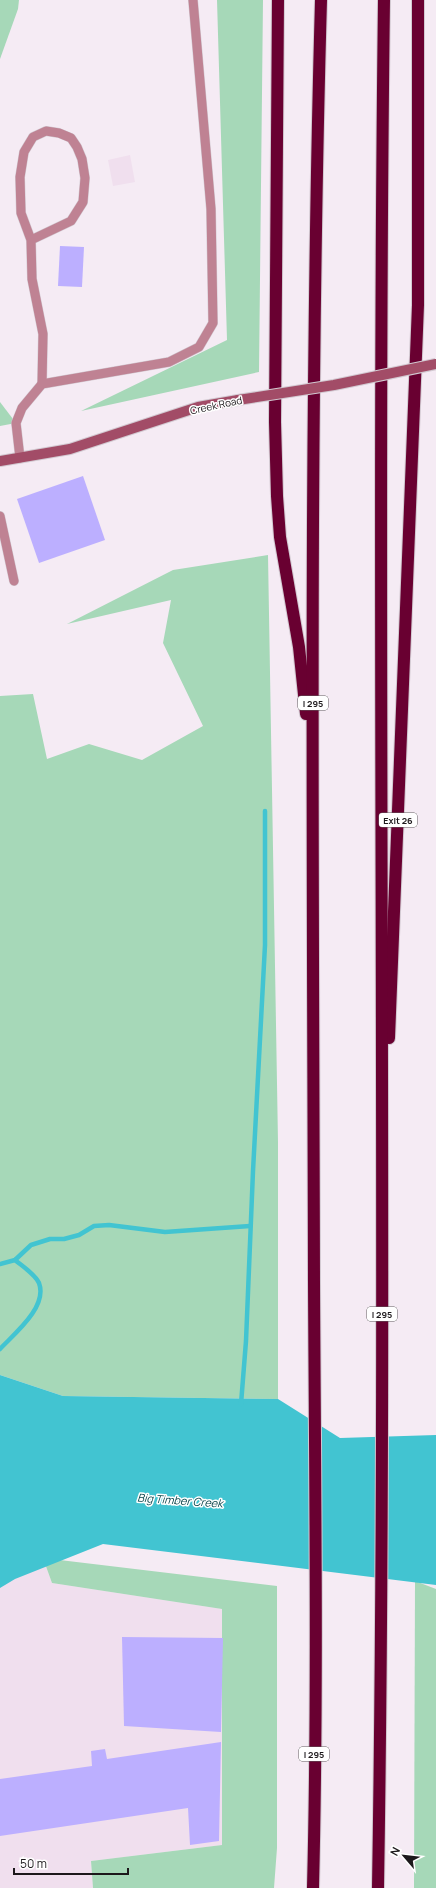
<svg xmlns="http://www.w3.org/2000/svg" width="436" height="1888" font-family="Manrope,sans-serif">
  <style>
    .built { fill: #f0dfee }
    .green { fill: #a6d8b8 }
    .water { fill: #42c4d1 }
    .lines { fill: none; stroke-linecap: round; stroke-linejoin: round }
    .stream { stroke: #42c4d1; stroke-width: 4.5 }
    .building { fill: #bcafff }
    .lane-casing { stroke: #d2c9d1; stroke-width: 10 }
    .secondary-casing { stroke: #d2c9d1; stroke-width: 12 }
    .highway-casing { stroke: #d2c9d1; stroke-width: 14 }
    .lane { stroke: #bf8293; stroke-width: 9 }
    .secondary { stroke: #a24c67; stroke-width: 10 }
    .highway { stroke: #690031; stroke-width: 12 }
    .secondary-bridge-casing { stroke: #d2c9d1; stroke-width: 12; stroke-linecap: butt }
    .secondary-bridge { stroke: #a24c67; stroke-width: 10 }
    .labels { text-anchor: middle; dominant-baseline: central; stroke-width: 3; stroke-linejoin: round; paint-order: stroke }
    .shield { fill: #fff; stroke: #605d5f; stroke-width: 1 }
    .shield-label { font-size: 9px; font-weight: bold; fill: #1c181b }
    .street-label { font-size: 10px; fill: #1c181b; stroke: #fff }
    .water-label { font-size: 11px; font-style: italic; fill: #09444a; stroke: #fff }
  </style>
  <rect width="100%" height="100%" fill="#f5ebf4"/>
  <!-- built -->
  <g class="built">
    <path d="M 130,155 L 135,182 L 113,186 L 108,160 Z"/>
    <path d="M 43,1558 L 52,1583 L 222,1609 L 222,1845 L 91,1861 L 93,1888 L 0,1888 L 0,1580 Z"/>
  </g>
  <!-- green -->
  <g class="green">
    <path d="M 0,0 L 19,0 L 18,9 L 0,59 Z"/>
    <path d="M 217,0 L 263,0 L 259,372 L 81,411 L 227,340 Z"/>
    <path d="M 0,402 L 16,423 L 0,426 Z"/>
    <path d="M 268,555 L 278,1142 L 278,1399 L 63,1396 L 0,1375 L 0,696 L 33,694 L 47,759 L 89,744 L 142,760 L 203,726 L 163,643 L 171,600 L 67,624 L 173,570 Z"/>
    <path d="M 43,1558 L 277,1586 L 277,1848 L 274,1888 L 93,1888 L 91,1861 L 222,1845 L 222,1609 L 52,1583 Z"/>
    <path d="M 415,1581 L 436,1589 L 436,1888 L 414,1888 Z"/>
  </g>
  <!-- water -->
  <path class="water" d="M 0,1375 L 63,1396 L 278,1399 L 340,1438 L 436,1435 L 436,1585 L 103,1544 L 15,1579 L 0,1588 Z"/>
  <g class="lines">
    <!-- stream -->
    <g class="stream">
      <path d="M 0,1264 L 15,1260 L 31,1245 L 50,1239 L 64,1239 L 79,1235 L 94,1226 L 109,1225 L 165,1232 L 250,1226"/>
      <path d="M 0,1349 C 14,1334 48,1307 39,1283 C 35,1274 22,1266 15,1260"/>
      <path d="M 241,1404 L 246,1341 L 253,1171 L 265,945 L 265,811"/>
    </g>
  </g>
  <!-- building -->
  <g class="building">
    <path d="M 60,246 L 84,247 L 82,287 L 58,286 Z"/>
    <path d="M 83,476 L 105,540 L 39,563 L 17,499 Z"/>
    <path d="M 122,1637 L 223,1638 L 221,1732 L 124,1726 Z"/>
    <path d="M 221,1742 L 219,1841 L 190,1845 L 188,1808 L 0,1836 L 0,1779 L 92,1766 L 91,1751 L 105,1749 L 107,1759 Z"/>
  </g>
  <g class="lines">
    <!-- lane casing -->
    <g class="lane-casing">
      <g id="lane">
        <path d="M 31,240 L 71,221 L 83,202 L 85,178 L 82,159 L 77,147 L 71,138 L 59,133 L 46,131 L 33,137 L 24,152 L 20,177 L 21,213 L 31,240 L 32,279 L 43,334 L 42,384"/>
        <path d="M 20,458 L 16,423 L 22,408 L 42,384 L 169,362 L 199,347 L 213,323 L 211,209 L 193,0"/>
        <path d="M 0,516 L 14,581"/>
      </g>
    </g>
    <!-- secondary casing -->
    <g class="secondary-casing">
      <path id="secondary" d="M 0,461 L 70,449 L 198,407 L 238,400"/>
    </g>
    <!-- highway casing -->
    <g class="highway-casing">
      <g id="highway">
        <path d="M 278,0 L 275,422 L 277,496 L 280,537 L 299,647 L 306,714"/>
        <path d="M 389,1038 L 418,305 L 418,0"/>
        <path d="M 313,1888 C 318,1686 315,1483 314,1281 C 313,854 309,427 321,0"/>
        <path d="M 378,1888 C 388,1259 376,629 384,0"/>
      </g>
    </g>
    <!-- lane -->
    <use href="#lane" class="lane"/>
    <!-- secondary -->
    <use href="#secondary" class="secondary"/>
    <!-- highway -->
    <use href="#highway" class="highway"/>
    <!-- secondary-bridge casing -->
    <g class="secondary-bridge-casing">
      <path id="secondary-bridge" d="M 238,400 L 334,385 L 436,364"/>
    </g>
    <!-- secondary-bridge -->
    <use href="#secondary-bridge" class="secondary-bridge"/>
  </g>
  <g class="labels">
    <!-- shield labels -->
    <g class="shield">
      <rect x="298" y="696" width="30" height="14" rx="3"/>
      <rect x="379" y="813" width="38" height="14" rx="3"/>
      <rect x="367" y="1307" width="30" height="14" rx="3"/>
      <rect x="299" y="1747" width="30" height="14" rx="3"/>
    </g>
    <g class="shield-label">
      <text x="313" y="703">I 295</text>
      <text x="398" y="820">Exit 26</text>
      <text x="382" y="1314">I 295</text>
      <text x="314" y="1754">I 295</text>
    </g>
    <!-- street labels -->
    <g class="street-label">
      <text transform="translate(216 405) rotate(-12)">Creek Road</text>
    </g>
    <!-- water labels -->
    <g class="water-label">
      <text transform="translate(180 1500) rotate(4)">Big Timber Creek</text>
    </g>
  </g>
  <!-- north arrow -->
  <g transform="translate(404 1856) rotate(298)" stroke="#ffffff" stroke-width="3" paint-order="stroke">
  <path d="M0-3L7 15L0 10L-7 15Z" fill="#1c181b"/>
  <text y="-6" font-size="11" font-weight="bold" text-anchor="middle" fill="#1c181b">N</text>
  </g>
  <!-- scale -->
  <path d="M14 1868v6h114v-6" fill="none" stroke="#1c181b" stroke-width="2"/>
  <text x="20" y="1868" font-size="12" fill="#1c181b" stroke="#ffffff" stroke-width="3" paint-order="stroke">50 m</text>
</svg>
